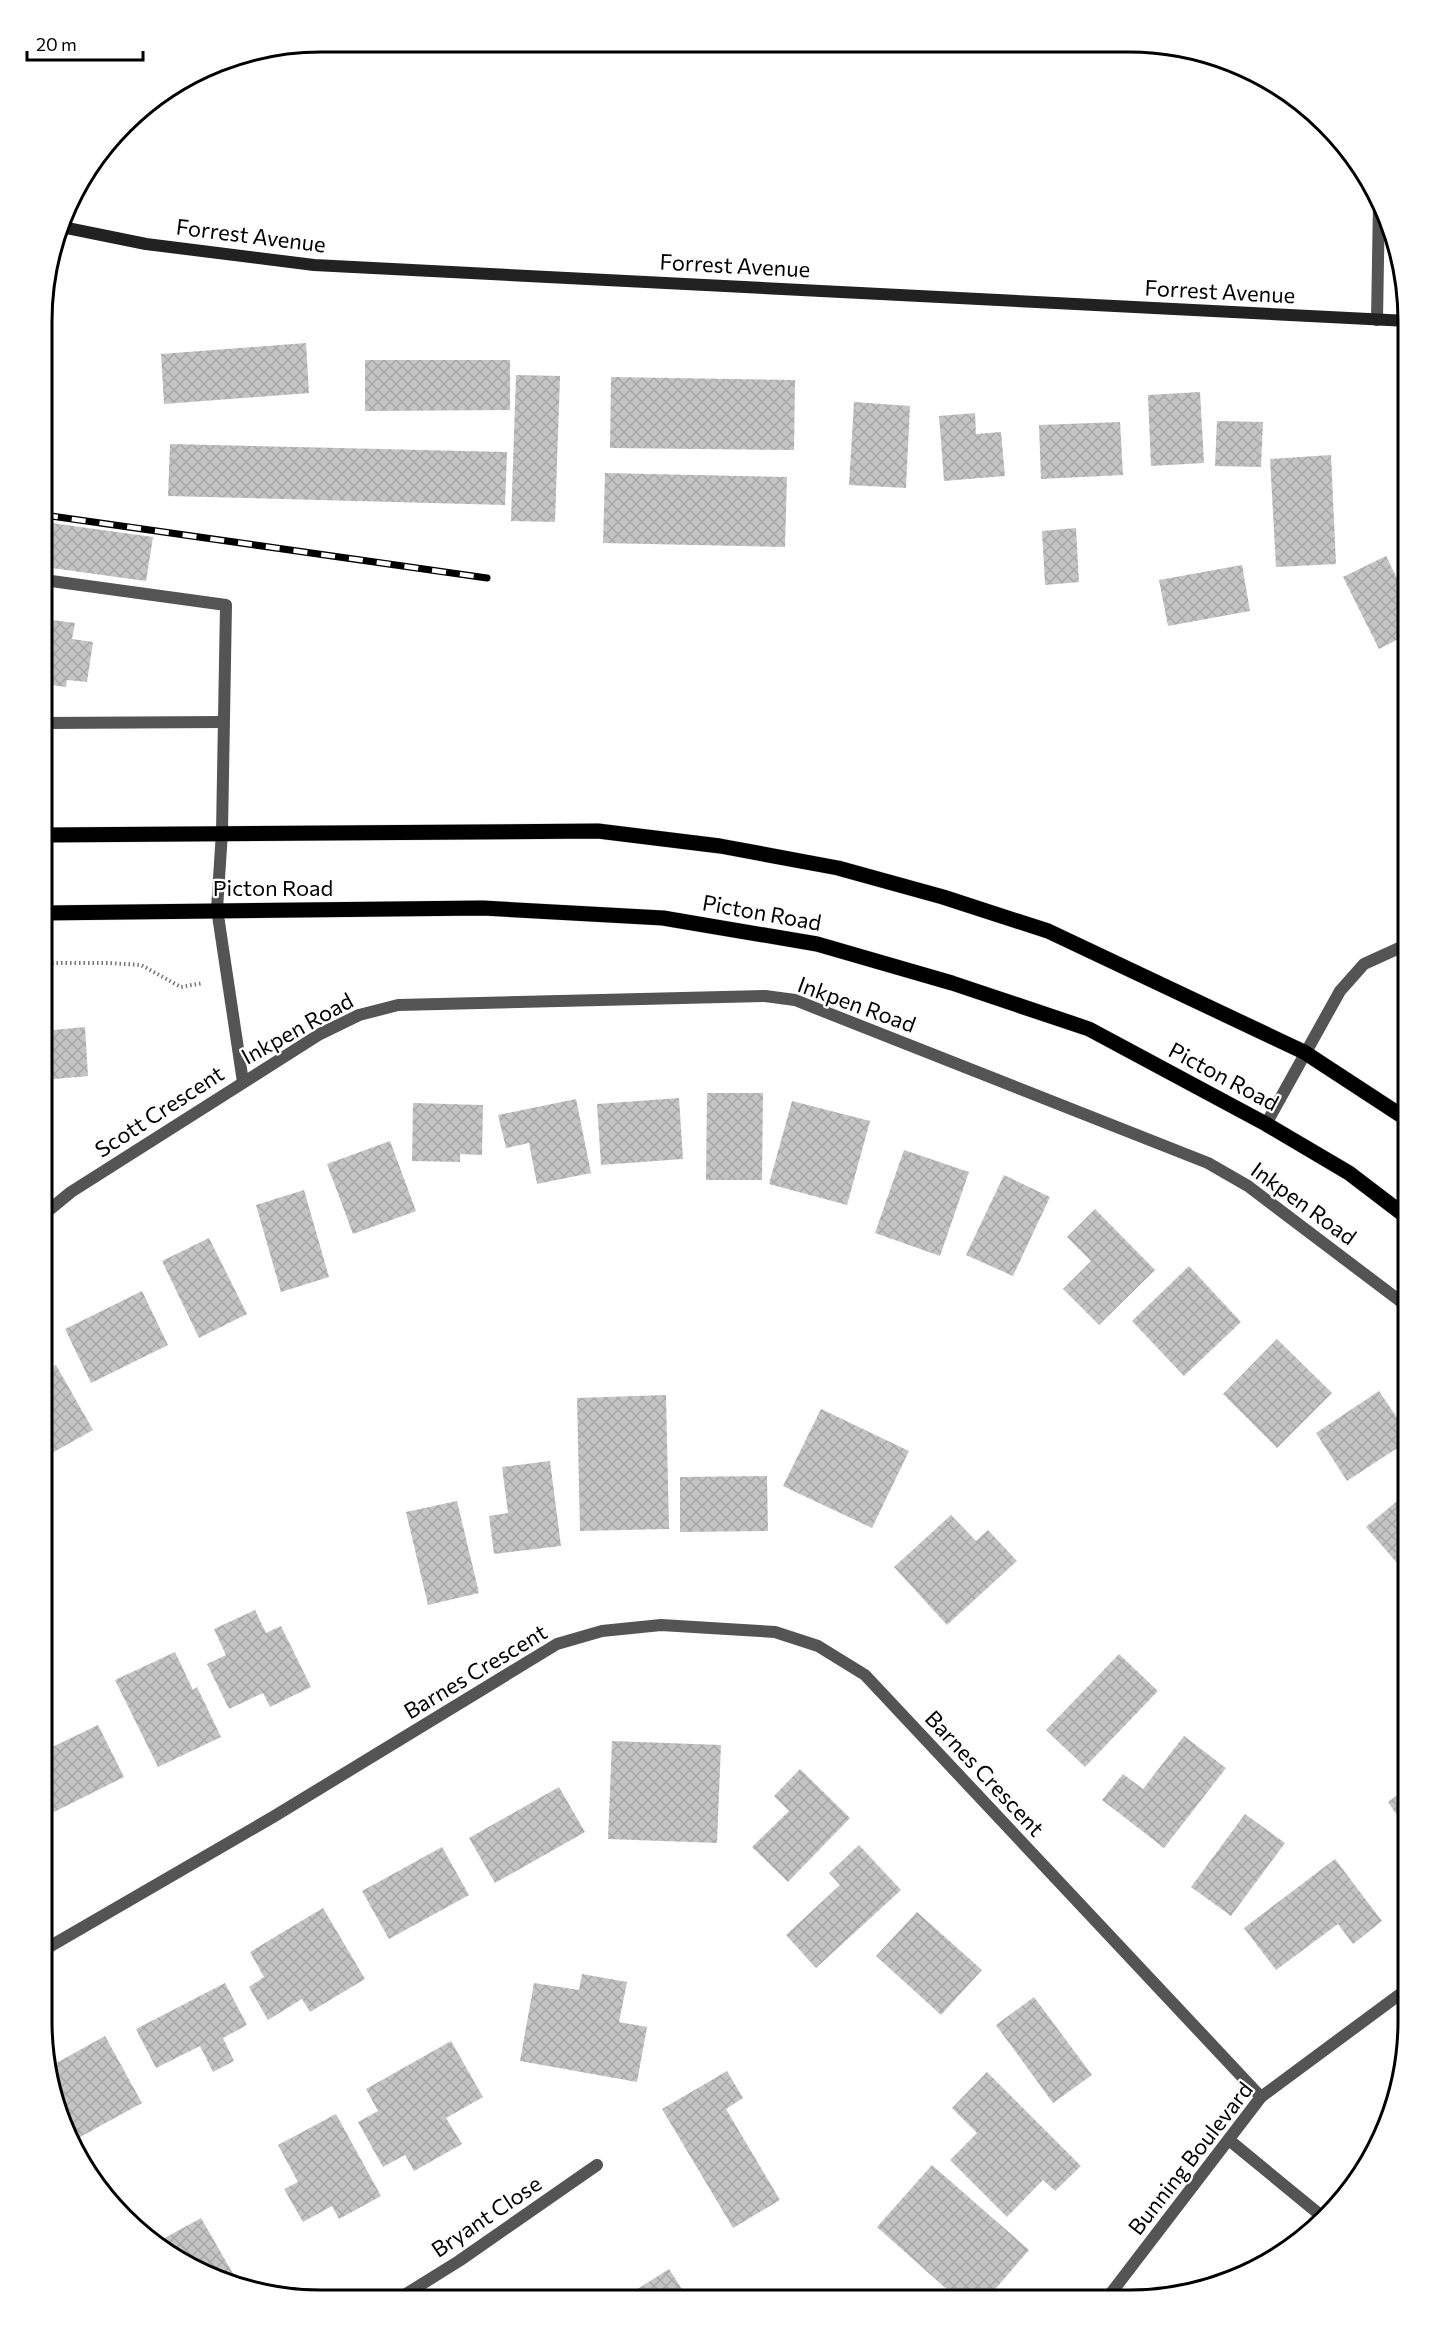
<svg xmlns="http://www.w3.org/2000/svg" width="1450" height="2343" font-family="Commissioner,sans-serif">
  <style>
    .building { fill: url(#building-cross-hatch) }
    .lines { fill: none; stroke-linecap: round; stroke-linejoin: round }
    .primary-casing { stroke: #dbdbdb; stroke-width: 16 }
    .path { stroke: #767676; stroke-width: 4; stroke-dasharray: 1.5 3; stroke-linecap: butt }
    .lane { stroke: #545454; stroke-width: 12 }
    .street { stroke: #545454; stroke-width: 12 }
    .secondary { stroke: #212121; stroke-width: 12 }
    .primary { stroke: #000; stroke-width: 15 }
    .rail-casing { stroke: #000; stroke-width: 7 }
    .rail { stroke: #fff; stroke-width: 4.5; stroke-dasharray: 14; stroke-linecap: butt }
    .labels { text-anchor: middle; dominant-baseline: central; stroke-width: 4.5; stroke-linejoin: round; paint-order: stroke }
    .street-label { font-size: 22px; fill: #000; stroke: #fff }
    .rim { fill: none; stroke: #000; stroke-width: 3 }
  </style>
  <defs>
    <pattern id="building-cross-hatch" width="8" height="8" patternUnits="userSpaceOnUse" patternTransform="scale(1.5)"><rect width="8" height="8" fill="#c4c4c4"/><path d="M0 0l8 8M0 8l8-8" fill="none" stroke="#a7a7a7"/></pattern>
  </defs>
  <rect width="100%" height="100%" fill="#fff"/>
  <!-- building -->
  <g class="building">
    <path d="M 306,343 L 309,393 L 164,404 L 161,354 Z"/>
    <path d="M 365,360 L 510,360 L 510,410 L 365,411 Z"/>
    <path d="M 516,375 L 560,376 L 555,522 L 511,521 Z"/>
    <path d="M 611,377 L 795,380 L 794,450 L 610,448 Z"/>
    <path d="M 1200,392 L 1204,463 L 1151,466 L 1148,395 Z"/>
    <path d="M 854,402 L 910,406 L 906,488 L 849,485 Z"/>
    <path d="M 975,413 L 976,434 L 1001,432 L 1005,476 L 944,481 L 939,416 Z"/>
    <path d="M 1217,421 L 1263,422 L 1261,467 L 1215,466 Z"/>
    <path d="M 1120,422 L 1123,475 L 1041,479 L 1039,425 Z"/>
    <path d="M 170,444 L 507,452 L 505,505 L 168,496 Z"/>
    <path d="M 1331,455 L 1336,564 L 1276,567 L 1270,459 Z"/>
    <path d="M 605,473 L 787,477 L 785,547 L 603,543 Z"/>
    <path d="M 44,522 L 153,537 L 146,581 L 44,567 Z"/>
    <path d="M 1076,528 L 1079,582 L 1045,585 L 1042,531 Z"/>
    <path d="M 1386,556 L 1408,601 L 1408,634 L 1379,649 L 1343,577 Z"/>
    <path d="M 1242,565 L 1250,611 L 1168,626 L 1159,580 Z"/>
    <path d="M 44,619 L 75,623 L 72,639 L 93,642 L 87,682 L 67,680 L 66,687 L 44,684 Z"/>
    <path d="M 85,1027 L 88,1076 L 43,1080 L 43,1031 Z"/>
    <path d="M 43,1085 L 49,1135 L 43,1135 Z"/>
    <path d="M 707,1093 L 763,1093 L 762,1180 L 706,1180 Z"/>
    <path d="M 679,1098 L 683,1159 L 601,1165 L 597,1104 Z"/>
    <path d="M 576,1099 L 591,1173 L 537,1184 L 529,1143 L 506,1148 L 498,1115 Z"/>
    <path d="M 792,1101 L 870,1121 L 847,1205 L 769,1184 Z"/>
    <path d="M 413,1103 L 483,1105 L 482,1155 L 460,1154 L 460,1162 L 412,1161 Z"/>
    <path d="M 390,1141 L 416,1211 L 353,1234 L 327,1164 Z"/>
    <path d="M 904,1150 L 969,1172 L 940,1256 L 875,1233 Z"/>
    <path d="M 1004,1175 L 1050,1197 L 1013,1276 L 966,1255 Z"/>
    <path d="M 304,1190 L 329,1277 L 281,1292 L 256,1205 Z"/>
    <path d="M 1095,1209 L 1155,1270 L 1099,1325 L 1063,1289 L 1091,1261 L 1067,1237 Z"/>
    <path d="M 209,1238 L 247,1314 L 199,1338 L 162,1261 Z"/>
    <path d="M 1189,1266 L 1241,1322 L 1184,1376 L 1132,1321 Z"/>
    <path d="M 142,1291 L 168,1345 L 91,1383 L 65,1329 Z"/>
    <path d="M 1277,1339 L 1332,1393 L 1277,1448 L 1223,1394 Z"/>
    <path d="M 56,1365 L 93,1430 L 45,1457 L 43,1372 Z"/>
    <path d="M 1379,1391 L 1408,1434 L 1408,1441 L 1347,1481 L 1316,1433 Z"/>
    <path d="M 666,1395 L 669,1529 L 580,1531 L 577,1398 Z"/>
    <path d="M 821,1409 L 909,1451 L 872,1528 L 783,1486 Z"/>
    <path d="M 550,1461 L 561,1546 L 494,1554 L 489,1516 L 508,1513 L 502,1467 Z"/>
    <path d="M 767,1476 L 768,1531 L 680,1532 L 680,1477 Z"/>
    <path d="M 1408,1492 L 1408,1567 L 1403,1570 L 1366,1527 Z"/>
    <path d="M 457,1501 L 479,1593 L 428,1605 L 406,1512 Z"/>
    <path d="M 951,1515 L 976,1541 L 988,1530 L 1017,1561 L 947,1625 L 894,1567 Z"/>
    <path d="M 255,1610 L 266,1633 L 281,1626 L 311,1687 L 270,1707 L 263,1693 L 229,1709 L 207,1664 L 226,1655 L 214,1629 Z"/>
    <path d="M 175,1652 L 193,1690 L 197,1687 L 221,1737 L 158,1767 L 115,1680 Z"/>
    <path d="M 1119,1654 L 1158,1691 L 1085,1767 L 1046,1730 Z"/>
    <path d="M 98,1725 L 124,1777 L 42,1818 L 42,1752 Z"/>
    <path d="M 1184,1736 L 1226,1768 L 1164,1848 L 1102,1800 L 1123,1774 L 1143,1789 Z"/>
    <path d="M 612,1741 L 721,1745 L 717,1843 L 608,1839 Z"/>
    <path d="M 800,1769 L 850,1818 L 788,1882 L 752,1847 L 789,1811 L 774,1796 Z"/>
    <path d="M 559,1787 L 585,1832 L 495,1883 L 469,1838 Z"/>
    <path d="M 1407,1788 L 1407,1830 L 1388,1802 Z"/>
    <path d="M 1245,1814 L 1285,1843 L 1231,1916 L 1191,1887 Z"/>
    <path d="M 859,1845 L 901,1890 L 816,1968 L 786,1935 L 840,1885 L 829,1873 Z"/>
    <path d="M 442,1847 L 469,1895 L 389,1939 L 362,1891 Z"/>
    <path d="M 1335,1859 L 1382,1921 L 1353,1944 L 1338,1924 L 1276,1970 L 1244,1928 Z"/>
    <path d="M 323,1908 L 365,1979 L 310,2012 L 302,1999 L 268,2020 L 249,1987 L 264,1977 L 250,1952 Z"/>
    <path d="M 917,1912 L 982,1970 L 941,2015 L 876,1956 Z"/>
    <path d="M 582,1974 L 627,1982 L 619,2022 L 647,2027 L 637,2082 L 520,2061 L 534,1983 L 579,1990 Z"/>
    <path d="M 225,1983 L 247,2025 L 223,2038 L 234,2061 L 213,2072 L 200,2046 L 156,2068 L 136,2029 Z"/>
    <path d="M 1034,1997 L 1092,2075 L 1053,2103 L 996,2025 Z"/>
    <path d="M 105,2036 L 142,2103 L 71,2142 L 63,2128 L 51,2066 Z"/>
    <path d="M 451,2041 L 483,2097 L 446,2118 L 462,2144 L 414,2171 L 405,2155 L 383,2167 L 358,2122 L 378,2111 L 366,2089 Z"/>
    <path d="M 727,2071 L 743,2098 L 726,2109 L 780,2200 L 733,2228 L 662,2109 Z"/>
    <path d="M 987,2072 L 1081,2166 L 1055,2191 L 1043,2180 L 1007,2217 L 950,2160 L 977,2133 L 952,2108 Z"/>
    <path d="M 336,2114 L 381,2196 L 339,2219 L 332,2206 L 303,2222 L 284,2189 L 298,2182 L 278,2145 Z"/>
    <path d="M 932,2165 L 1029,2250 L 985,2301 L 960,2301 L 877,2227 Z"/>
    <path d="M 201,2218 L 239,2284 L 236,2285 L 214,2280 L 168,2253 L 161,2240 Z"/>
    <path d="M 669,2269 L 689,2300 L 620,2300 Z"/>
  </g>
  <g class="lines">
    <!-- primary casing -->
    <g class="primary-casing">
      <g id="primary">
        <path d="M 44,835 L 598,831 L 720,846 L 838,868 L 943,897 L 1048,931 L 1304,1052 L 1408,1120"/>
        <path d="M 44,913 L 483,908 L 663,918 L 817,944 L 952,983 L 1089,1029 L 1266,1124 L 1349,1173 L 1408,1218"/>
      </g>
    </g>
    <!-- path -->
    <path class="path" d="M 43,963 L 109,963 L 141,965 L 181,987 L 203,983"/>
    <!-- lane -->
    <g class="lane">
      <path d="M 44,580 L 226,605 L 222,832 L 217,909"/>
      <path d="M 44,723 L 223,722"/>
    </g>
    <!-- street -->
    <g class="street">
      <path d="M 1377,320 L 1379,202"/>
      <path d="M 217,909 L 243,1082"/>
      <path d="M 1266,1124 L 1340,991 L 1364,964 L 1408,944"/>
      <path d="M 43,1215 L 71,1192 L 320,1034 L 359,1015 L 398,1005 L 765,996 L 795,1000 L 1208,1163 L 1248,1186 L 1408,1307"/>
      <path d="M 42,1951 L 273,1817 L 557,1644 L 602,1631 L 661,1625 L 775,1632 L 818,1646 L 865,1675 L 1261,2097"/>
      <path d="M 1229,2140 L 1324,2218"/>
      <path d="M 398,2299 L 459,2261 L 597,2165"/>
      <path d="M 1105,2301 L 1261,2097 L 1407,1989"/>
    </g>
    <!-- secondary -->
    <path class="secondary" d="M 62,227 L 146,244 L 314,265 L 1408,321"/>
    <!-- primary -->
    <use href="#primary" class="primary"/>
    <!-- rail casing -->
    <g class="rail-casing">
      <path id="rail" d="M 44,515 L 487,578"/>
    </g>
    <!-- rail -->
    <use href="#rail" class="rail"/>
  </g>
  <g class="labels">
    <!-- street labels -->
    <g class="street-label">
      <text transform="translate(251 235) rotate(7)">Forrest Avenue</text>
      <text transform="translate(735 265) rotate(3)">Forrest Avenue</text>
      <text transform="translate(1220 291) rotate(3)">Forrest Avenue</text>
      <text x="273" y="887">Picton Road</text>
      <text transform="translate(762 912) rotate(10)">Picton Road</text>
      <text transform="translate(857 1004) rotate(20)">Inkpen Road</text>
      <text transform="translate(297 1028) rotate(-29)">Inkpen Road</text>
      <text transform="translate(1224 1076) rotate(28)">Picton Road</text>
      <text transform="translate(159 1111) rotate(-33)">Scott Crescent</text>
      <text transform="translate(1304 1203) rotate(36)">Inkpen Road</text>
      <text transform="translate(475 1671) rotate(-31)">Barnes Crescent</text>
      <text transform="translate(985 1773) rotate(47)">Barnes Crescent</text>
      <text transform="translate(1190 2158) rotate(-52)">Bunning Boulevard</text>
      <text transform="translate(486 2216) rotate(-34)">Bryant Close</text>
    </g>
  </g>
  <!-- crop -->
  <path d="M0 0H1450V2343H0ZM321 52H1129A269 269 0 0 1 1398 321V2021A269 269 0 0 1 1129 2290H321A269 269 0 0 1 52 2021V321A269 269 0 0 1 321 52Z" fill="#fff" fill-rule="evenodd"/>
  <path class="rim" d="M321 52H1129A269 269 0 0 1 1398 321V2021A269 269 0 0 1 1129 2290H321A269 269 0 0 1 52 2021V321A269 269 0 0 1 321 52Z"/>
  <!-- scale -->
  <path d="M27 51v9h116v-9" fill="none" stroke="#000000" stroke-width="3"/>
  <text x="36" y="51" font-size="18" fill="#000000" stroke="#ffffff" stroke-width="4.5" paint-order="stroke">20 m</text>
</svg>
